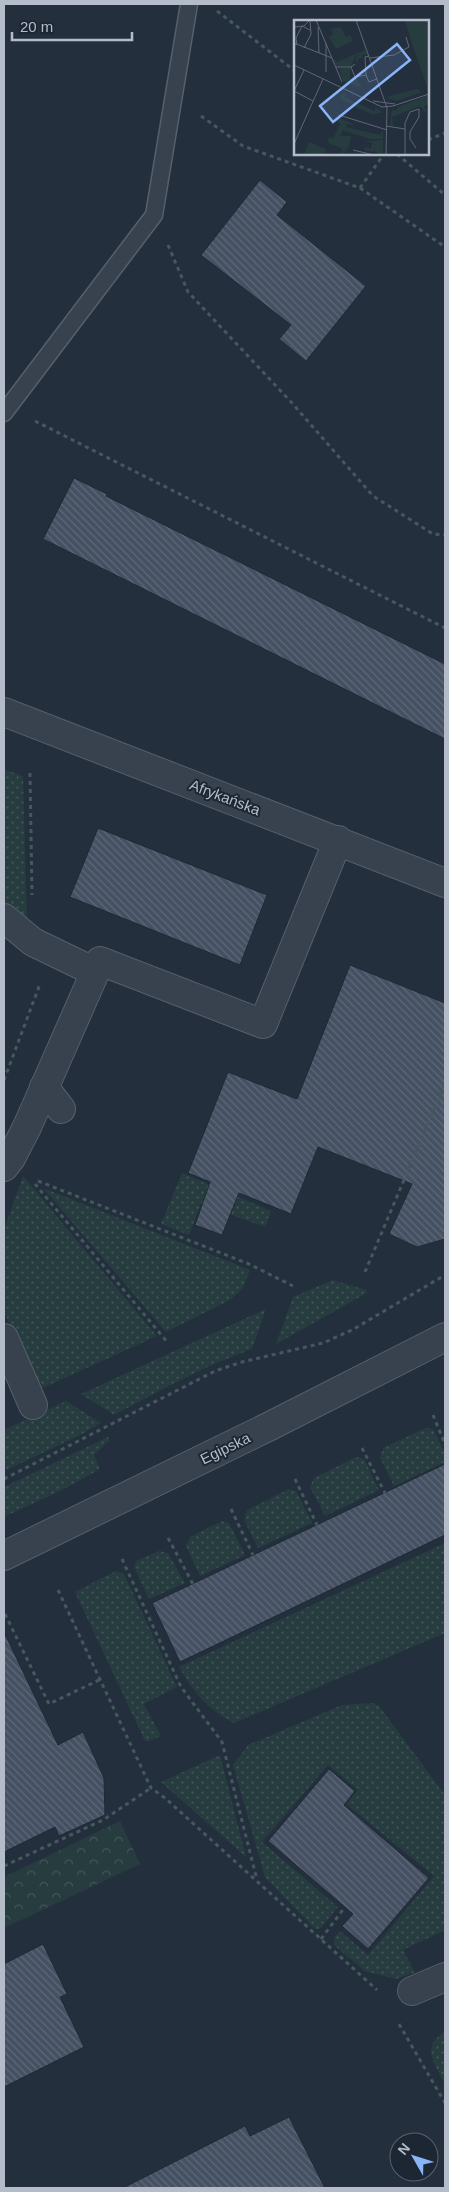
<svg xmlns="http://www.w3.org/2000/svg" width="449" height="2192" font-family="Helvetica,sans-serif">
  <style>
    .grass { fill: url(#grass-dots) }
    .park { fill: url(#park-crowns) }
    .building { fill: url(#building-back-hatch); stroke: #1f2835 }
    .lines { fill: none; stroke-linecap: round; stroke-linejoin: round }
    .service-casing { stroke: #565f6c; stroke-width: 19 }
    .minor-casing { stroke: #565f6c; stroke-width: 30 }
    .tertiary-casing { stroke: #565f6c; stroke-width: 30 }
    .path { stroke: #44595c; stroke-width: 3; stroke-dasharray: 4 4; stroke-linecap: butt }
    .service { stroke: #38414e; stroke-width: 16 }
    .minor { stroke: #38414e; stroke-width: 28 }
    .tertiary { stroke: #38414e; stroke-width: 28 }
    .labels { text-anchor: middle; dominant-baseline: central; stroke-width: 4; stroke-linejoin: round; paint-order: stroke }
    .street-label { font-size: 15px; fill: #b4bcc9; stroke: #1d2633 }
    .inset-road { fill: none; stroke: #5e6776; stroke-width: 1 }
    .view { fill: #8ab4f8; fill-opacity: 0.15; stroke: #8ab4f8; stroke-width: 2.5 }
    .inset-edge { fill: none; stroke: #b4bcc9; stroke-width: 2.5 }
  </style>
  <defs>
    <pattern id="grass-dots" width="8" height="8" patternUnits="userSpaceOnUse" patternTransform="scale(1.25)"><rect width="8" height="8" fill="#263c3f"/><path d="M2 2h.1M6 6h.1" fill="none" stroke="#435659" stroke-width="1.8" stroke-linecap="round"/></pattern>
    <pattern id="park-crowns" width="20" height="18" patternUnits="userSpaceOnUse" patternTransform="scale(1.25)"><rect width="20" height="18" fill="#263c3f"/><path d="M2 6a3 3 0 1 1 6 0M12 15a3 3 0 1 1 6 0" fill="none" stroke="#435659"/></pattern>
    <pattern id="building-back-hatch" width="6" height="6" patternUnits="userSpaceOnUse" patternTransform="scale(1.25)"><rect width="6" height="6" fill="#455162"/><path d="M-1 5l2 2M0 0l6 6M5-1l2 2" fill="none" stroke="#5d6877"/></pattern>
  </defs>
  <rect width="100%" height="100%" fill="#242f3e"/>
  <!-- grass -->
  <g class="grass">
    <path d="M 4,769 L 23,776 L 27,924 L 4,906 Z"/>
    <path d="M 182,1173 L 271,1211 L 265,1227 L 201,1204 L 189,1235 L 161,1224 Z"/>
    <path d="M 23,1176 L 157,1336 L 36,1391 L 4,1311 L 4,1229 Z"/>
    <path d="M 43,1188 L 250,1270 L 243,1288 L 230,1300 L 166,1332 Z"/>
    <path d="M 333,1280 L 366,1290 L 367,1293 L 276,1344 L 293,1297 Z"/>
    <path d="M 266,1309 L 252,1349 C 204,1366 159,1391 114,1415 L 81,1394 Z"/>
    <path d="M 66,1401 L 101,1423 L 80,1435 L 4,1471 L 4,1430 Z"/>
    <path d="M 426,1428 L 433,1429 L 445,1454 L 445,1462 L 394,1486 L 380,1458 L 383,1448 Z"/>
    <path d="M 108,1437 L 110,1440 L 94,1455 L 100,1469 L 66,1488 L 4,1517 L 4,1487 Z"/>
    <path d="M 356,1457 L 364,1459 L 379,1490 L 325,1516 L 310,1487 L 314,1478 Z"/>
    <path d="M 289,1489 L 296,1491 L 312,1523 L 258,1548 L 244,1520 L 247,1510 Z"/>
    <path d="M 222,1521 L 229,1523 L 245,1555 L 200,1576 L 186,1546 L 190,1537 Z"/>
    <path d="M 445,1543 L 445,1633 L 234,1723 C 209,1711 193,1692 179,1667 Z"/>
    <path d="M 159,1551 L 168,1553 L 185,1583 L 149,1599 L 134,1567 L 136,1561 Z"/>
    <path d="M 116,1571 L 124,1574 L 177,1687 L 144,1704 L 161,1736 L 149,1741 L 145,1741 L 75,1592 Z"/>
    <path d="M 373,1703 L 379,1706 L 445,1795 L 445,1930 L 403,1950 L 415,1972 L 396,1979 L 365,1971 L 334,1945 L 334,1938 L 340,1931 L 368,1955 L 434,1876 L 346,1804 L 358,1790 L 328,1765 L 262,1842 L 338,1907 L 320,1929 L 315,1929 L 265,1877 L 233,1765 L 248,1745 L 342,1705 Z"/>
    <path d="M 220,1755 L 246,1857 L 161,1782 Z"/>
    <path d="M 445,2032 L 445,2084 C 435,2065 420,2046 445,2032 Z"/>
  </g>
  <!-- park -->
  <path class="park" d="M 120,1821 L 140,1864 L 4,1928 L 4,1877 Z"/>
  <!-- building -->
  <g class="building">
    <path d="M 260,180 L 287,202 L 277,215 L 366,286 L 306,361 L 279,339 L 291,325 L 201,255 Z"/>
    <path d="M 74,478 L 107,494 L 106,496 L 445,664 L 445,739 L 43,539 Z"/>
    <path d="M 98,828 L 267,895 L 240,965 L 70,897 Z"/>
    <path d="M 350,965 L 445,1003 L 445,1239 L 417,1247 L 389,1234 L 412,1184 L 318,1147 L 291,1214 L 239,1193 L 222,1235 L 195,1225 L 210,1182 L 188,1173 L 228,1072 L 297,1099 Z"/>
    <path d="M 445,1464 L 445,1535 L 180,1662 L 152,1603 Z"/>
    <path d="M 4,1632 L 58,1745 L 83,1732 L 104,1778 L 105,1815 L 59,1836 L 55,1827 L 4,1852 Z"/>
    <path d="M 329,1769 L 355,1791 L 344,1805 L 429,1878 L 368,1949 L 342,1926 L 353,1914 L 268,1841 Z"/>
    <path d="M 43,1944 L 67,1994 L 60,1997 L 84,2047 L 4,2087 L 4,1964 Z"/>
    <path d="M 289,2117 L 325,2188 L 123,2188 L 245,2126 L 250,2136 Z"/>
  </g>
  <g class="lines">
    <!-- service casing -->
    <g class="service-casing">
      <path id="service" d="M 4,413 L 154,215 L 189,4"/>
    </g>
    <!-- minor casing -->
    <g class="minor-casing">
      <g id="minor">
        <path d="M 4,712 L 445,883"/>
        <path d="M 4,918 L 33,942 L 95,972"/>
        <path d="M 44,1087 L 61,1109"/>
        <path d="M 4,1167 L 11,1158 L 27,1127 L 100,961 L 263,1024 L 338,840"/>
        <path d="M 4,1338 L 33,1405"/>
        <path d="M 412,1991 L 445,1977"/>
      </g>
    </g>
    <!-- tertiary casing -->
    <g class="tertiary-casing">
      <path id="tertiary" d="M 4,1556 L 270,1426 L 445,1337"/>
    </g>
    <!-- path -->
    <g class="path">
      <path d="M 217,11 L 295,71"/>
      <path d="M 201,116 L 243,146 L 360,188 L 445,247"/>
      <path d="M 428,140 L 445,133"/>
      <path d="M 397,154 L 445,195"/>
      <path d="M 360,188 L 384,154"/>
      <path d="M 168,245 L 188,292 L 292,403 L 373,496 L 433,534 L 445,535"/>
      <path d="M 35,421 L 445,628"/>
      <path d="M 30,773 L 32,895"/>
      <path d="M 4,1080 L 40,984"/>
      <path d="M 38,1181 L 249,1264 L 293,1286"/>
      <path d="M 35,1184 L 168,1343"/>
      <path d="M 365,1272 L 445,1083"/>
      <path d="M 433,1415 L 445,1444"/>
      <path d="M 362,1448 L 385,1493"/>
      <path d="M 4,1479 L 215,1371 L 242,1362 L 323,1343 L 352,1330 L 445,1275"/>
      <path d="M 295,1479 L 317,1525"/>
      <path d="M 231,1509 L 253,1555"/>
      <path d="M 168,1538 L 193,1584"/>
      <path d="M 122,1559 L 181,1687 L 222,1742 L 257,1880"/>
      <path d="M 58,1590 L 151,1788 L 165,1798 L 377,1990"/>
      <path d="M 5,1614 L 49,1704 L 101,1679"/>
      <path d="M 4,1866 L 103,1820 L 151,1788"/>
      <path d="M 321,1939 L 345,1907"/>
      <path d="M 399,2024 L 445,2103"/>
    </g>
    <!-- service -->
    <use href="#service" class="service"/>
    <!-- minor -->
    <use href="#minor" class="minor"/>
    <!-- tertiary -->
    <use href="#tertiary" class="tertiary"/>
  </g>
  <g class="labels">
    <!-- street labels -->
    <g class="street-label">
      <text transform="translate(225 797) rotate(21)">Afrykańska</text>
      <text transform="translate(225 1448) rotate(-26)">Egipska</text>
    </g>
  </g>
  <!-- overview -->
  <g transform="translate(294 20)">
    <rect width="135" height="135" fill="#242f3e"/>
    <path d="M 71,30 L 74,35 L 68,35 L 70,43 L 68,38 L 64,38 L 62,45 L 62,37 L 67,34 L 61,36 L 57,47 L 42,46 L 39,38 L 43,42 ZM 45,48 L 56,48 L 56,63 L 62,58 L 68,68 L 49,61 ZM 123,69 L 128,72 L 102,81 L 92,77 ZM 49,72 L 53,74 L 50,77 L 81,91 L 81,87 L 89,93 L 78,94 L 65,89 L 46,78 ZM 135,75 L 135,84 L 130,86 L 134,94 L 126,86 L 98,97 L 99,106 L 96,105 L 98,89 L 102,91 L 104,87 ZM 44,97 L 61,105 L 52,104 L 52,107 L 87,115 L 87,111 L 89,112 L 89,119 L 76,119 L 49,110 L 46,116 L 57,116 L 54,129 L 50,129 L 53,132 L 49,131 L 51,135 L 46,135 L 48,129 L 33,122 L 36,117 L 39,119 L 46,104 L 42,101 ZM 89,120 L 89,135 L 81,132 L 81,127 L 80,132 L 70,130 L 71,127 L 77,129 L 78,122 L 73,122 L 72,126 L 73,121 ZM 15,122 L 32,129 L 30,135 L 10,135 Z" fill="#263c3f"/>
    <path d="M 111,0 L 135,0 L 133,66 L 119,27 Z" fill="#263c3f"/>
    <path d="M 47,7 L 52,17 L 56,15 L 59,21 L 42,29 L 35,17 L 39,14 L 37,9 Z" fill="#263c3f"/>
    <path class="inset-road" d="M 22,0 L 48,62M 62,0 L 93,88 L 92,135M 0,7 L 10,6 L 16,0M 24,7 L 25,33M 0,23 L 38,38M 3,25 L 2,18 L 8,6 L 16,10M 10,28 L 17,14 L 16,0M 76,38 L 100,35 L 115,27 L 112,17M 0,45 L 88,87 L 99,86 L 135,74M 42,47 L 57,47 L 61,44M 57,47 L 61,57 L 72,55 L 75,62 L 83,59M 32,52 L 32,23M 72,55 L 71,37 L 75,36M 0,71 L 10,50M 0,71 L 19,81M 79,81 L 101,84M 45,95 L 93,110M 92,106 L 111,109M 0,124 L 29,59M 59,130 L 80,135M 111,135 L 111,103 L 116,92 L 125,89 L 125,97 L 116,112 L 116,119 L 122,128M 135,135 L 135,113"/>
    <path class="view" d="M 103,24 L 116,40 L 39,102 L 26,86 Z"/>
    <rect width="135" height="135" class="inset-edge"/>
  </g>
  <!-- border -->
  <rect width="449" height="2192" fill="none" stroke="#b4bcc9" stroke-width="10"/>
  <!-- north arrow -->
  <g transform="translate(414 2157) rotate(309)"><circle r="24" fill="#1d2633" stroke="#59626f"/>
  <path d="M0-4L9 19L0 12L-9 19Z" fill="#8ab4f8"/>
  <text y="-8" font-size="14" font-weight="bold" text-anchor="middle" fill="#b4bcc9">N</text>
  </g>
  <!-- scale -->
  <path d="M12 32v8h120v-8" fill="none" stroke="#b4bcc9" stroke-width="2.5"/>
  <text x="20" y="32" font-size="15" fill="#b4bcc9" stroke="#1d2633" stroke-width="4" paint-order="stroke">20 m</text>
</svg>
